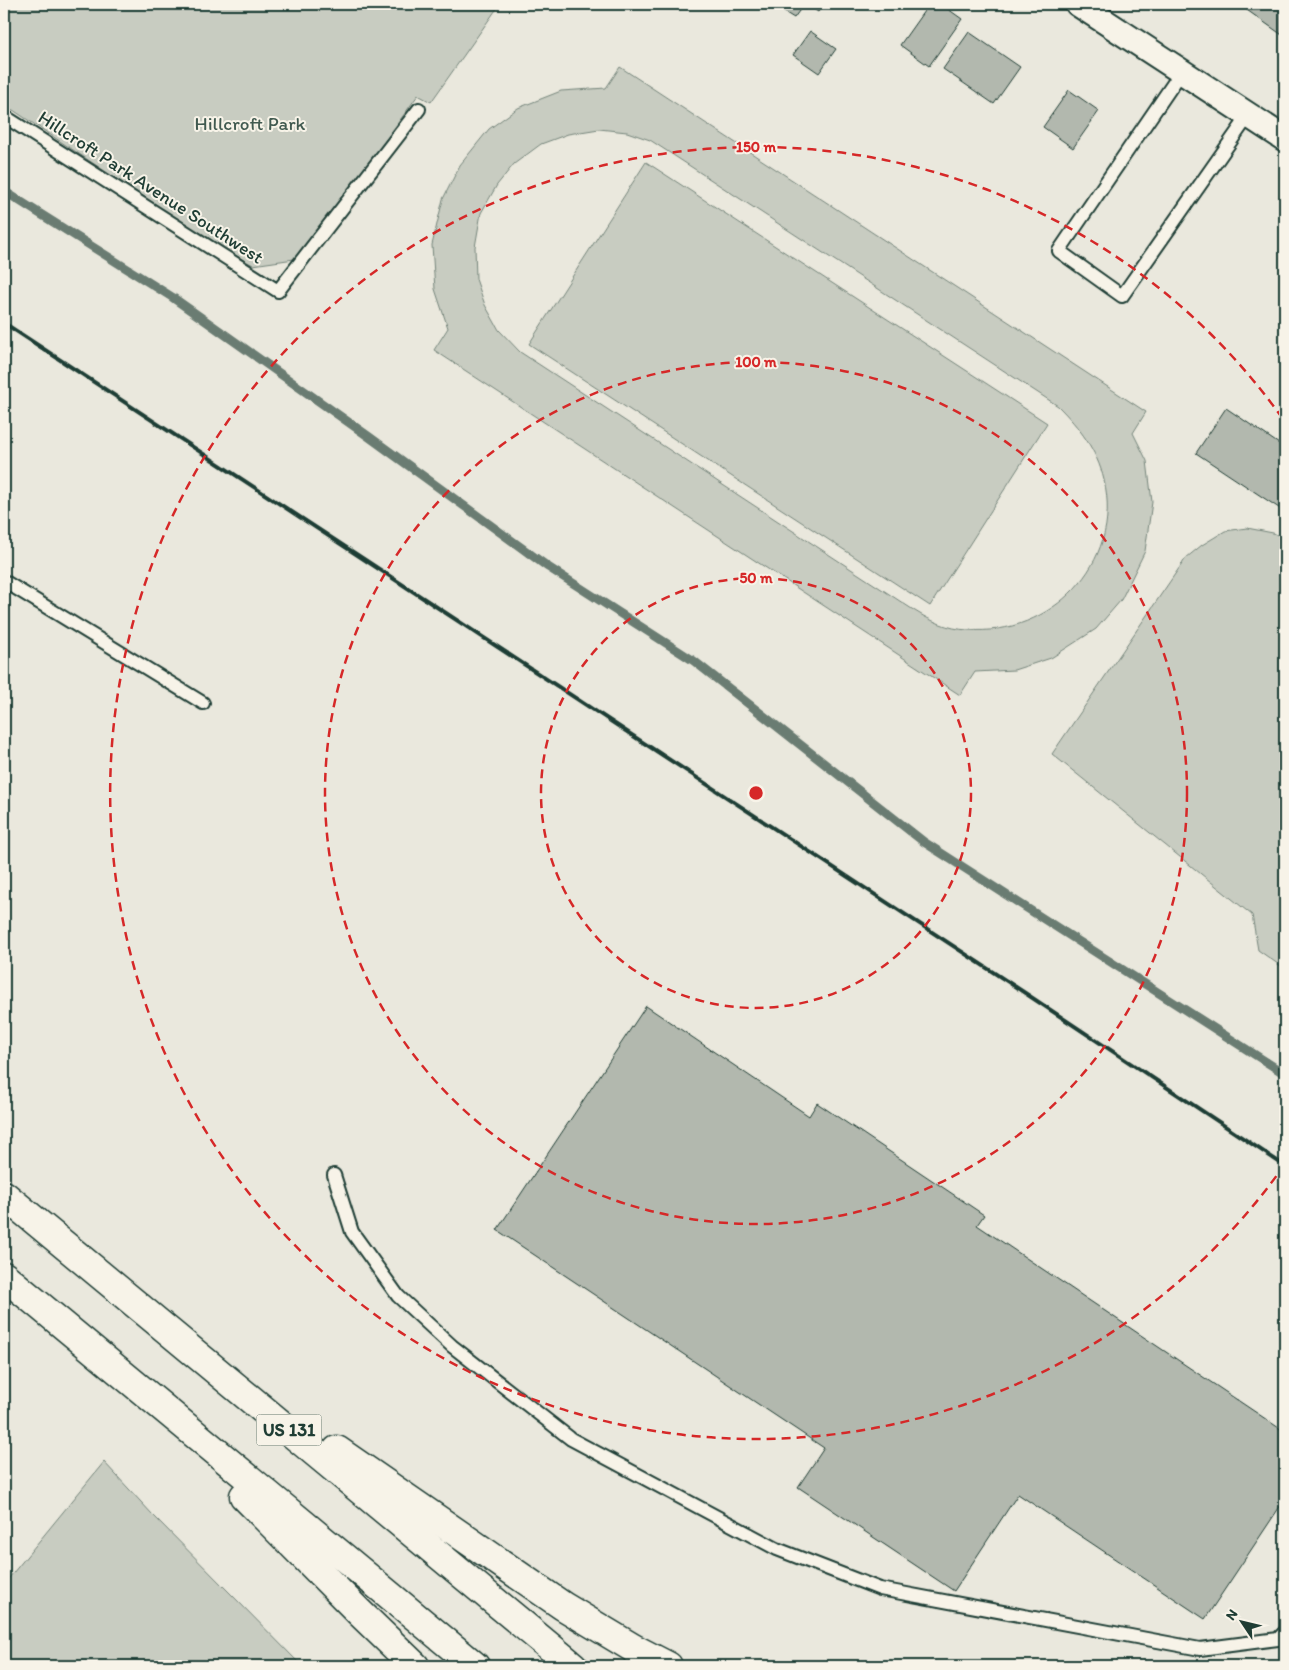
<svg xmlns="http://www.w3.org/2000/svg" width="1289" height="1670" font-family="Itim,sans-serif">
  <style>
    .green { fill: #c8ccc1; stroke: #74847a; fill-rule: evenodd }
    .lines { fill: none; stroke-linecap: round; stroke-linejoin: round }
    .stream { stroke: #6a7c72; stroke-width: 9 }
    .building { fill: #b2b8ae; stroke: #1f3d34 }
    .service-casing { stroke: #1f3d34; stroke-width: 16 }
    .minor-casing { stroke: #1f3d34; stroke-width: 28 }
    .motorway-casing { stroke: #1f3d34; stroke-width: 31 }
    .service { stroke: #f7f3e8; stroke-width: 12 }
    .minor { stroke: #f7f3e8; stroke-width: 24 }
    .motorway { stroke: #f7f3e8; stroke-width: 28 }
    .rail { stroke: #1f3d34; stroke-width: 4 }
    .ring { fill: none; stroke: #d62828; stroke-width: 2.5; stroke-dasharray: 9 6 }
    .labels { text-anchor: middle; dominant-baseline: central; stroke-width: 4; stroke-linejoin: round; paint-order: stroke }
    .shield { fill: #f7f3e8; stroke: #60746a; stroke-width: 1 }
    .shield-label { font-size: 18px; font-weight: bold; fill: #1f3d34 }
    .park-label { font-size: 19px; fill: #415a50; stroke: #f7f3e8 }
    .street-label { font-size: 19px; fill: #1f3d34; stroke: #f7f3e8 }
    .centre { fill: #d62828; stroke: #f7f3e8; stroke-width: 2.5 }
    .ring-label { font-size: 15px; text-anchor: middle; font-weight: bold; fill: #d62828; stroke: #f7f3e8; stroke-width: 4; stroke-linejoin: round; paint-order: stroke }
  </style>
  <rect width="100%" height="100%" fill="#eae8dd"/>
  <filter id="ink" filterUnits="userSpaceOnUse"><feTurbulence type="fractalNoise" baseFrequency=".02" numOctaves="2"/><feDisplacementMap in="SourceGraphic" scale="10" xChannelSelector="R" yChannelSelector="G"/><feConvolveMatrix kernelMatrix="1 2 1 2 8 2 1 2 1" color-interpolation-filters="sRGB"/></filter>
  <g filter="url(#ink)">
    <!-- green -->
    <g class="green">
      <path d="M 4,4 L 500,4 L 431,102 L 418,95 L 301,258 L 253,265 L 216,245 L 4,104 Z"/>
      <path d="M 620,67 L 1146,412 L 1133,433 L 1147,461 L 1152,502 L 1145,551 L 1121,600 L 1096,629 L 1051,658 L 1014,670 L 975,672 L 960,695 L 434,350 L 448,328 L 435,289 L 432,245 L 443,199 L 460,165 L 489,129 L 518,108 L 561,91 L 606,88 ZM 599,129 L 627,132 L 650,140 L 1058,406 C 1079,427 1097,450 1104,480 C 1124,563 1050,637 968,630 C 948,629 931,621 915,611 L 520,352 L 499,330 L 485,305 L 476,279 L 475,247 L 481,213 L 497,185 L 514,164 L 541,144 L 568,134 Z"/>
      <path d="M 646,162 L 1047,423 L 930,606 L 529,344 Z"/>
      <path d="M 1247,528 L 1273,533 L 1285,538 L 1285,969 L 1258,950 L 1252,915 L 1052,754 L 1186,558 L 1202,545 L 1225,531 Z"/>
      <path d="M 104,1462 L 153,1515 L 302,1666 L 4,1666 L 4,1584 Z"/>
    </g>
    <g class="lines">
      <!-- stream -->
      <path class="stream" d="M 4,191 L 172,297 L 368,436 L 548,567 L 694,661 L 924,842 L 1285,1074"/>
    </g>
    <!-- building -->
    <g class="building">
      <path d="M 785,4 L 804,4 L 794,18 L 781,10 Z"/>
      <path d="M 806,4 L 824,4 L 818,12 Z"/>
      <path d="M 929,4 L 941,4 L 962,19 L 929,66 L 900,45 Z"/>
      <path d="M 1246,4 L 1285,4 L 1285,37 L 1244,8 Z"/>
      <path d="M 810,31 L 836,49 L 819,73 L 793,55 Z"/>
      <path d="M 969,32 L 1020,67 L 994,104 L 943,69 Z"/>
      <path d="M 1069,90 L 1099,111 L 1073,148 L 1043,127 Z"/>
      <path d="M 1226,408 L 1285,448 L 1285,512 L 1196,453 Z"/>
      <path d="M 646,1006 L 809,1116 L 817,1103 L 984,1215 L 977,1225 L 1285,1432 L 1285,1499 L 1205,1619 L 1018,1494 L 954,1591 L 798,1487 L 824,1448 L 497,1230 Z"/>
    </g>
    <g class="lines">
      <!-- service casing -->
      <g class="service-casing">
        <g id="service">
          <path d="M 1182,71 L 1059,251 L 1122,296 L 1249,115"/>
          <path d="M 4,116 L 278,291 L 419,109"/>
          <path d="M 4,581 L 203,703"/>
          <path d="M 334,1175 L 352,1232 L 398,1296 L 452,1346 L 571,1439 L 777,1549 L 880,1589 L 1200,1649 L 1278,1639 L 1285,1632"/>
        </g>
      </g>
      <!-- minor casing -->
      <g class="minor-casing">
        <path id="minor" d="M 1078,4 L 1285,139"/>
      </g>
      <!-- motorway casing -->
      <g class="motorway-casing">
        <g id="motorway">
          <path d="M 4,1195 L 573,1666"/>
          <path d="M 4,1276 L 475,1666"/>
          <path d="M 337,1450 L 563,1606 L 633,1648 L 668,1666"/>
          <path d="M 244,1496 L 359,1612 L 415,1666"/>
        </g>
      </g>
      <!-- service -->
      <use href="#service" class="service"/>
      <!-- minor -->
      <use href="#minor" class="minor"/>
      <!-- motorway -->
      <use href="#motorway" class="motorway"/>
      <!-- rail -->
      <path class="rail" d="M 4,323 L 1031,997 L 1285,1166"/>
    </g>
  </g>
  <!-- distance rings -->
  <g class="ring">
    <circle cx="756" cy="793" r="215"/>
    <circle cx="756" cy="793" r="431"/>
    <path d="M1285 1164A646 646 0 1 1 1285 422"/>
  </g>
  <g class="labels">
    <!-- shield labels -->
    <rect class="shield" x="256.5" y="1414.5" width="65" height="31" rx="4"/>
    <g class="shield-label">
      <text x="289" y="1430">US 131</text>
    </g>
    <!-- park labels -->
    <g class="park-label">
      <text x="250" y="123">Hillcroft Park</text>
    </g>
    <!-- street labels -->
    <g class="street-label">
      <text transform="translate(151 187) rotate(33)">Hillcroft Park Avenue Southwest</text>
    </g>
  </g>
  <circle cx="756" cy="793" r="8" class="centre"/>
  <g class="ring-label">
    <text x="756" y="152">150 m</text>
    <text x="756" y="367">100 m</text>
    <text x="756" y="583">50 m</text>
  </g>
  <!-- margin -->
  <rect width="1289" height="1670" fill="none" stroke="#f7f3e8" stroke-width="20"/>
  <rect x="10" y="10" width="1269" height="1650" fill="none" stroke="#1f3d34" stroke-width="2" filter="url(#ink)"/>
  <!-- north arrow -->
  <g transform="translate(1242 1622) rotate(305)" stroke="#f7f3e8" stroke-width="4" paint-order="stroke">
  <path d="M0-4L9 19L0 12L-9 19Z" fill="#1f3d34"/>
  <text y="-8" font-size="14" font-weight="bold" text-anchor="middle" fill="#1f3d34">N</text>
  </g>
</svg>
